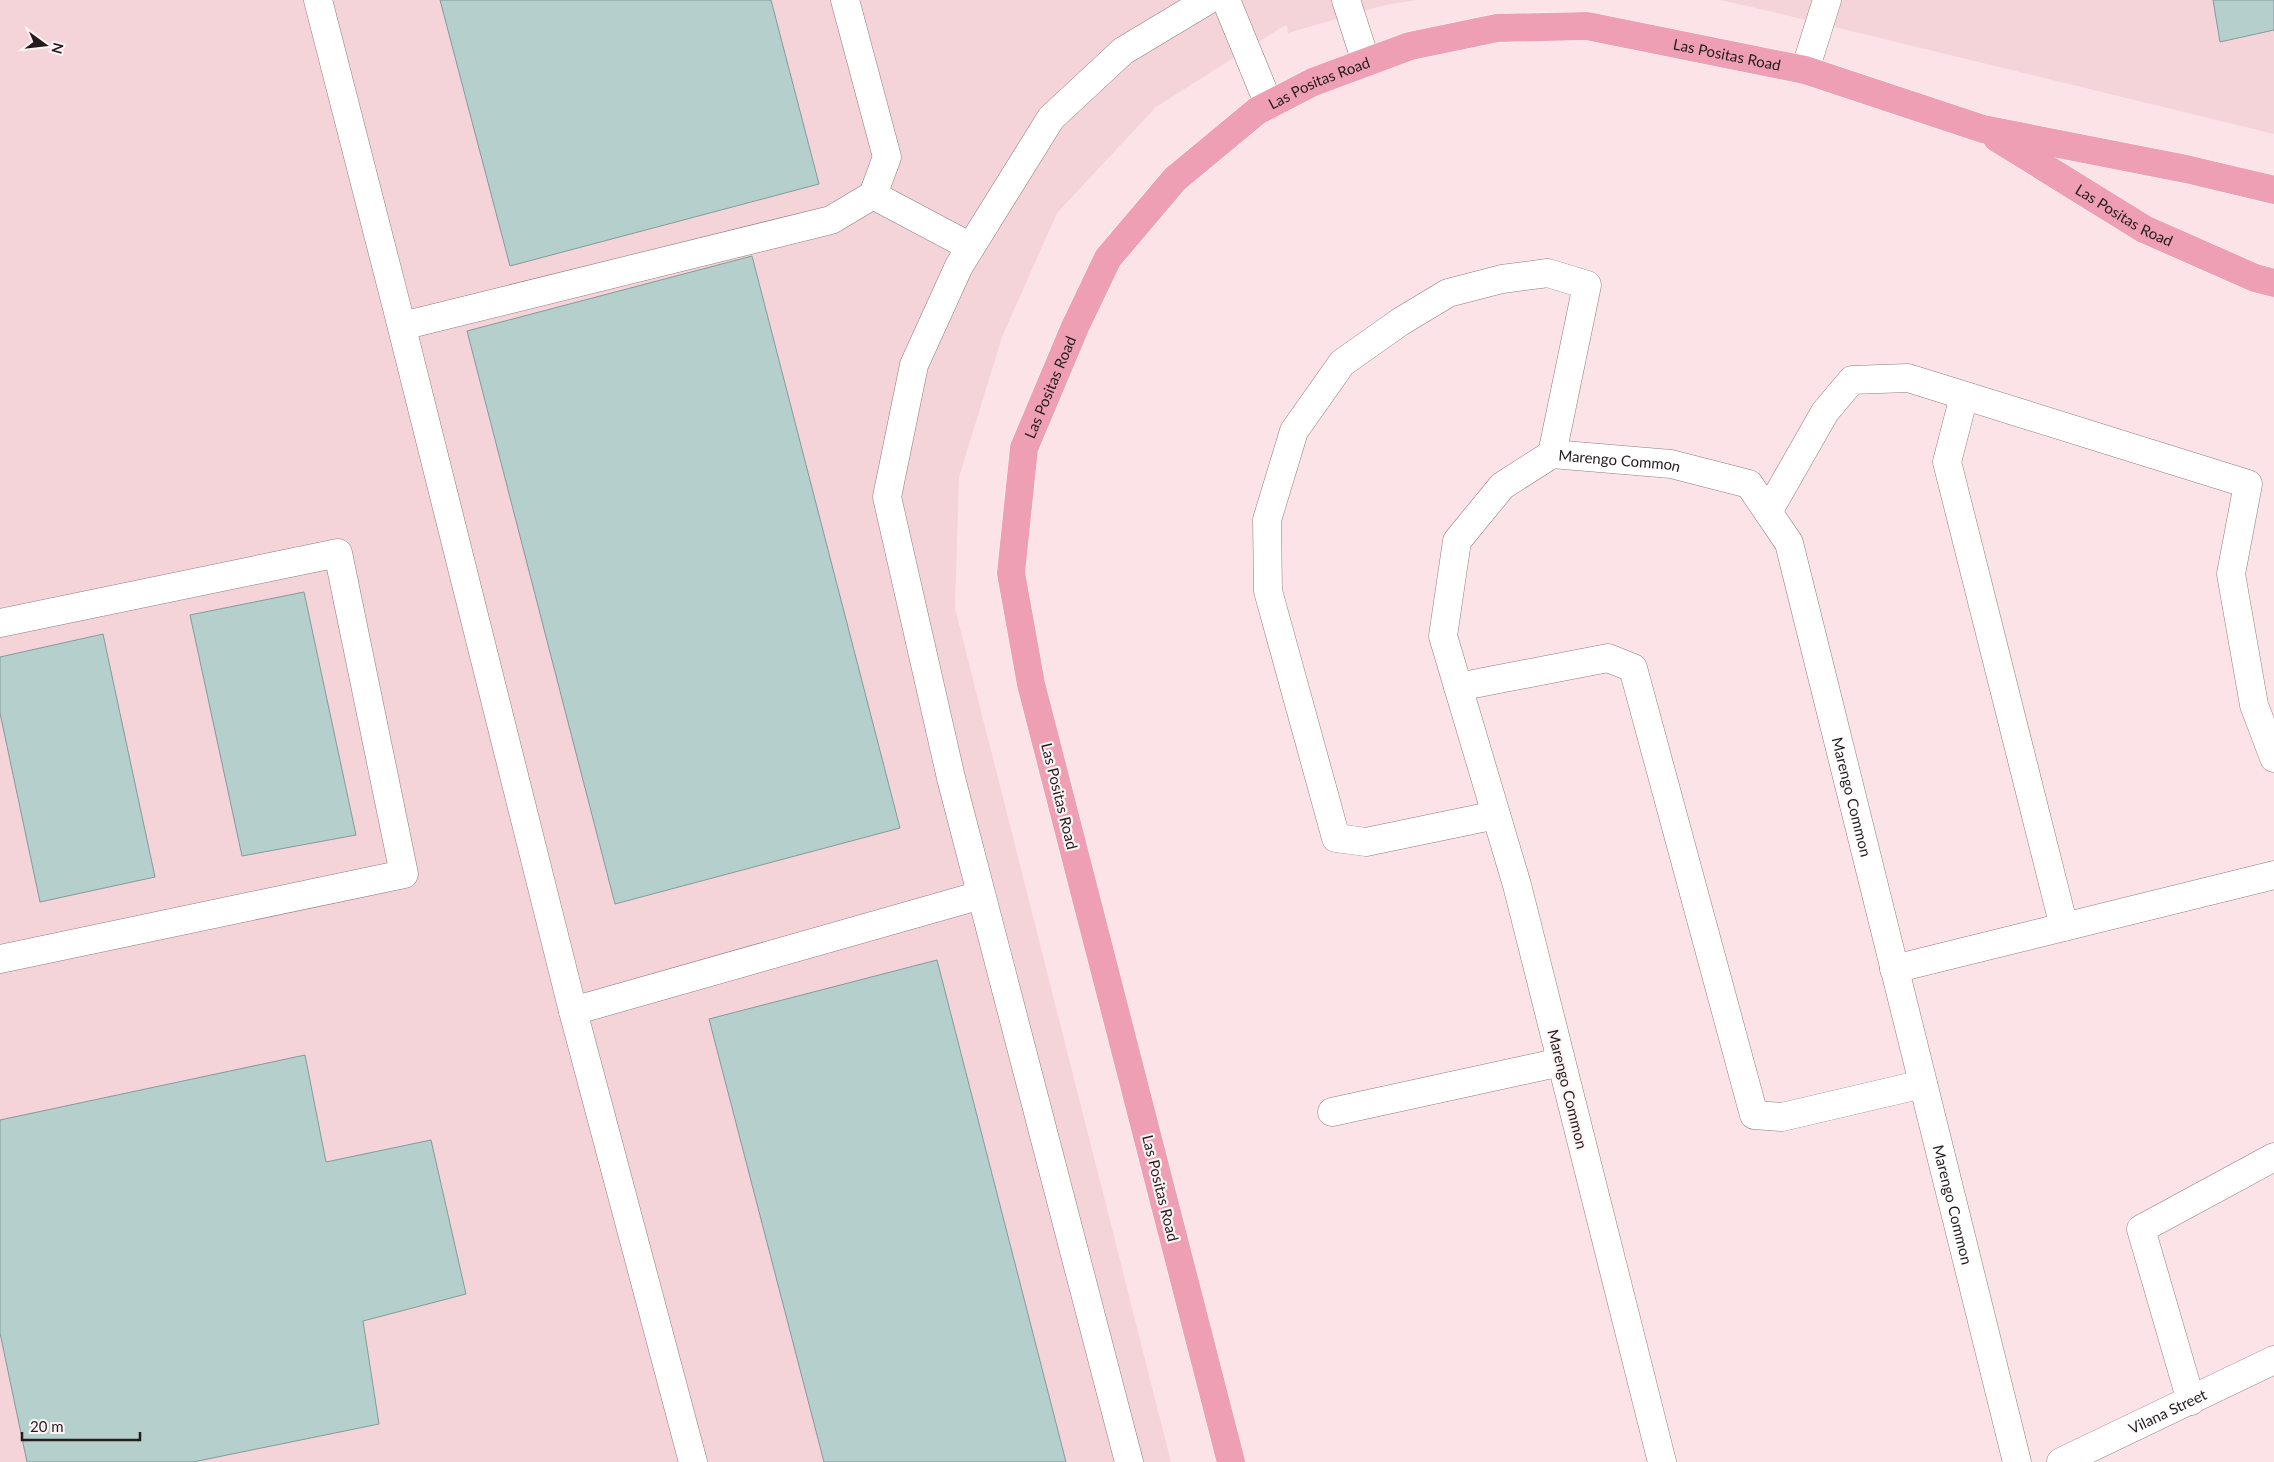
<svg xmlns="http://www.w3.org/2000/svg" width="2274" height="1462" font-family="Lato,sans-serif">
  <style>
    .built { fill: #f5d4d9 }
    .building { fill: #b5cfcd; stroke: #829b9a }
    .lines { fill: none; stroke-linecap: round; stroke-linejoin: round }
    .minor-casing { stroke: #917b7f; stroke-width: 29 }
    .major-casing { stroke: #fff; stroke-width: 29 }
    .minor { stroke: #fff; stroke-width: 28 }
    .major { stroke: #ee9fb4; stroke-width: 28 }
    .labels { text-anchor: middle; dominant-baseline: central; stroke-width: 4.5; stroke-linejoin: round; paint-order: stroke }
    .street-label { font-size: 15px; fill: #241b1d; stroke: #fef4f6 }
  </style>
  <rect width="100%" height="100%" fill="#fce3e7"/>
  <!-- built -->
  <g class="built">
    <path d="M 0,0 L 1417,0 L 1385,5 L 1288,33 L 1287,26 L 1284,26 L 1156,107 L 1057,213 L 1002,337 L 959,477 L 955,608 L 1171,1462 L 0,1462 Z"/>
    <path d="M 1720,0 L 2274,0 L 2274,134 L 1773,12 Z"/>
  </g>
  <!-- building -->
  <g class="building">
    <path d="M 440,0 L 771,0 L 819,184 L 510,266 Z"/>
    <path d="M 2213,0 L 2274,0 L 2274,30 L 2220,42 Z"/>
    <path d="M 752,256 L 900,828 L 615,904 L 467,331 Z"/>
    <path d="M 304,592 L 356,835 L 242,856 L 190,615 Z"/>
    <path d="M 103,634 L 155,877 L 40,902 L 0,713 L 0,657 Z"/>
    <path d="M 937,960 L 1066,1462 L 824,1462 L 709,1019 Z"/>
    <path d="M 305,1055 L 326,1162 L 431,1140 L 466,1294 L 363,1321 L 379,1424 L 193,1462 L 27,1462 L 0,1333 L 0,1120 Z"/>
  </g>
  <g class="lines">
    <!-- minor casing -->
    <g class="minor-casing">
      <g id="minor">
        <path d="M 318,0 L 398,312 L 573,1011 L 693,1462"/>
        <path d="M 1226,0 L 1269,105"/>
        <path d="M 1346,0 L 1366,62"/>
        <path d="M 1805,70 L 1827,0"/>
        <path d="M 873,195 L 971,247"/>
        <path d="M 402,326 L 831,220 L 873,195 L 887,157 L 845,0"/>
        <path d="M 1964,396 L 1947,462 L 2064,927"/>
        <path d="M 1768,512 L 1825,412 L 1852,380 L 1908,378 L 2248,484 L 2231,574 L 2254,705 L 2274,758"/>
        <path d="M 0,623 L 338,553 L 404,874 L 0,959"/>
        <path d="M 1458,687 L 1608,658 L 1633,668 L 1754,1115 L 1782,1117 L 1923,1084"/>
        <path d="M 1496,815 L 1366,842 L 1336,838 L 1268,591 L 1267,520 L 1294,431 L 1342,363 L 1400,322 L 1448,293 L 1502,279 L 1548,273 L 1587,285 L 1552,454"/>
        <path d="M 1894,969 L 2274,875"/>
        <path d="M 573,1011 L 981,895"/>
        <path d="M 1332,1112 L 1561,1062"/>
        <path d="M 2191,1401 L 2141,1229 L 2274,1157"/>
        <path d="M 1129,1462 L 951,778 L 887,497 L 914,365 L 959,266 L 1051,118 L 1123,51 L 1208,0"/>
        <path id="s1" d="M 1662,1462 L 1517,885 L 1443,636 L 1457,541 L 1502,486 L 1552,454 L 1671,464 L 1749,484 L 1789,543 L 2017,1462"/>
        <path id="s2" d="M 2061,1462 L 2274,1360"/>
      </g>
    </g>
    <!-- major casing -->
    <g class="major-casing">
      <g id="major">
        <path id="s3" d="M 1997,138 L 2144,229 L 2255,278 L 2274,283"/>
        <path id="s4" d="M 1231,1462 L 1031,684 L 1011,573 L 1024,448 L 1075,327 L 1108,258 L 1175,179 L 1257,111 L 1313,82 L 1410,46 L 1497,28 L 1587,26 L 1805,70 L 1983,129 L 2186,169 L 2274,190"/>
      </g>
    </g>
    <!-- minor -->
    <use href="#minor" class="minor"/>
    <!-- major -->
    <use href="#major" class="major"/>
  </g>
  <g class="labels">
    <!-- street labels -->
    <g class="street-label">
      <text stroke="none"><textPath href="#s4" startOffset="1948">Las Positas Road</textPath></text>
      <text stroke="none"><textPath href="#s4" startOffset="1528">Las Positas Road</textPath></text>
      <text stroke="none"><textPath href="#s3" startOffset="149">Las Positas Road</textPath></text>
      <text stroke="none"><textPath href="#s4" startOffset="1108">Las Positas Road</textPath></text>
      <text stroke="none"><textPath href="#s1" startOffset="1149">Marengo Common</textPath></text>
      <text transform="translate(1060 796) rotate(76)">Las Positas Road</text>
      <text stroke="none"><textPath href="#s1" startOffset="1614">Marengo Common</textPath></text>
      <text transform="translate(1568 1089) rotate(76)">Marengo Common</text>
      <text transform="translate(1161 1188) rotate(76)">Las Positas Road</text>
      <text stroke="none"><textPath href="#s1" startOffset="2034">Marengo Common</textPath></text>
      <text stroke="none"><textPath href="#s2" startOffset="118">Vilana Street</textPath></text>
    </g>
  </g>
  <!-- north arrow -->
  <g transform="translate(45 45) rotate(105)" stroke="#fef4f6" stroke-width="4" paint-order="stroke">
  <path d="M0-4L9 19L0 12L-9 19Z" fill="#241b1d"/>
  <text y="-8" font-size="14" font-weight="bold" text-anchor="middle" fill="#241b1d">N</text>
  </g>
  <!-- scale -->
  <path d="M22 1432v8h118v-8" fill="none" stroke="#241b1d" stroke-width="2.5"/>
  <text x="30" y="1432" font-size="15" fill="#241b1d" stroke="#fef4f6" stroke-width="4" paint-order="stroke">20 m</text>
</svg>
